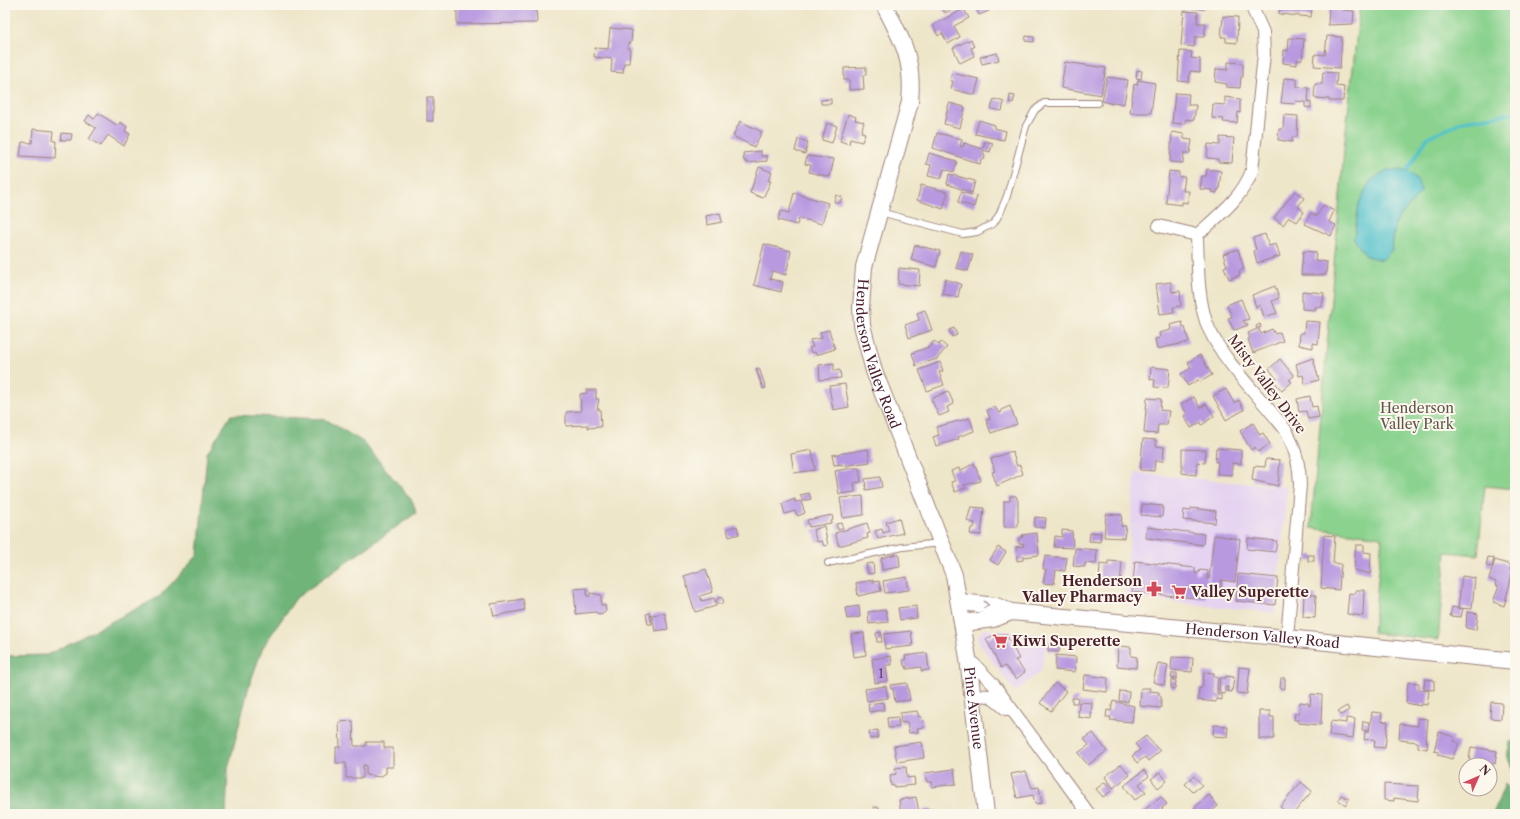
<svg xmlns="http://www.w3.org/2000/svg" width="1520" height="819" font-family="'Libre Caslon Text',serif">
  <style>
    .built { fill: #e5d3f1 }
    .green { fill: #8ad28e; stroke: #6a785c }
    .forest { fill: #6fb479; stroke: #5c6a52 }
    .water { fill: #55c2cc; stroke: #50707c }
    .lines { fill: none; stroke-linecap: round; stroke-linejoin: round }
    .stream { stroke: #55c2cc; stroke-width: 3.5 }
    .building { fill: #b899e0 }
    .service-casing { stroke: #9c827a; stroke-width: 8 }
    .minor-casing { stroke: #9c827a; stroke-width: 14 }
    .tertiary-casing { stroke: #9c827a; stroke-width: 18 }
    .service { stroke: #fff; stroke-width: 6 }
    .minor { stroke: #fff; stroke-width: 12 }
    .tertiary { stroke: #fff; stroke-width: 16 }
    .oneway { stroke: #ae9aa0 }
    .labels { text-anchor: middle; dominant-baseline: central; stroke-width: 4; stroke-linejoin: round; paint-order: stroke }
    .number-label { font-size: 12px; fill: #663e58 }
    .street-label { font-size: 14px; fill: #4a1f2b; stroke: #fbf7ec }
    .park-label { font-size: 14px; fill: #5d5549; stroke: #fbf7ec }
    .poi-label { font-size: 14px; font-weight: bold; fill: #4a1f2b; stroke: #fbf7ec; text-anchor: start }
  </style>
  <rect width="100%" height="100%" fill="#fbf7ec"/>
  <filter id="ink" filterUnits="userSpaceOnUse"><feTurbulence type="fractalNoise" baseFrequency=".025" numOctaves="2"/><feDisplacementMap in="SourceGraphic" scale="8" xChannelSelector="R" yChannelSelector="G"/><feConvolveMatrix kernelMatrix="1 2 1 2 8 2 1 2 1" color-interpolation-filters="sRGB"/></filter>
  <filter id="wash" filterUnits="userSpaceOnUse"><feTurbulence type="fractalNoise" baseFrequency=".012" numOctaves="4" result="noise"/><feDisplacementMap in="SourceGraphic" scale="16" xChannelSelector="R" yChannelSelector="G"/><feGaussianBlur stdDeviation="0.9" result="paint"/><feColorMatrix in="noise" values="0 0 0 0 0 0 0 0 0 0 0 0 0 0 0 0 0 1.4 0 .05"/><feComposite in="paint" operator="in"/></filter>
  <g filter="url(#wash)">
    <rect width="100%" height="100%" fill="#eee6c9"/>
    <!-- built -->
    <g class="built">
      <path d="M 1135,473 L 1287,487 L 1275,613 L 1125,597 Z"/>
      <path d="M 984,629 L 1048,635 L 1041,671 L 1015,692 L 979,643 L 978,636 Z"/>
    </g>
    <!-- green -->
    <path class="green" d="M 1360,5 L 1515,5 L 1515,489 L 1485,486 L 1478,555 L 1446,552 L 1438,640 L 1373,633 L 1382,537 L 1311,528 L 1345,139 Z"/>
    <!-- forest -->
    <g class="forest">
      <path d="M 231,415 L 325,419 L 363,442 L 413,502 L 416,513 L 296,598 L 263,647 L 249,686 L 228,769 L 226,814 L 5,814 L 5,656 L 47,655 L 159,597 L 198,555 L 207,453 Z"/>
      <path d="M 1515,740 L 1515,775 L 1507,756 L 1510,742 Z"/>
      <path d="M 1505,784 L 1515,794 L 1515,810 L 1509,812 L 1508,814 L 1493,814 Z"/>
    </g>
    <!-- water -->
    <path class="water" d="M 1387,170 C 1407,170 1416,170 1421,192 L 1395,222 L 1392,250 L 1382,260 L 1366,256 L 1354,239 L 1359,203 L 1370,181 Z"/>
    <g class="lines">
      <!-- stream -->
      <path class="stream" d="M 1407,170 L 1428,137 L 1463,121 L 1515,113"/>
    </g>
    <g id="blocks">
      <!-- building -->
      <g class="building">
        <path d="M 457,5 L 536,5 L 537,23 L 457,24 Z"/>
        <path d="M 941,5 L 961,5 L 945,13 Z"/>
        <path d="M 974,5 L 986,5 L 989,11 L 979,15 Z"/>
        <path d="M 1191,5 L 1204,5 L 1204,9 L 1190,8 Z"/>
        <path d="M 1280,5 L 1307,5 L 1307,7 L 1312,7 L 1311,17 L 1279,14 Z"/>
        <path d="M 1329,5 L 1342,5 L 1342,10 L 1354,11 L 1353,24 L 1328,25 Z"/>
        <path d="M 964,9 L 969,18 L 954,26 L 960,37 L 948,44 L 942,33 L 938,36 L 933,25 Z"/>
        <path d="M 1184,11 L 1198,12 L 1197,23 L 1206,23 L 1204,37 L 1195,37 L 1194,47 L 1181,45 Z"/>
        <path d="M 1223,16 L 1238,17 L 1237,43 L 1226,42 L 1226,37 L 1221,37 Z"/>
        <path d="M 610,28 L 632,30 L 631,43 L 628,43 L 628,49 L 630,49 L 629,63 L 624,63 L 623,73 L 611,72 L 612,59 L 594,57 L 595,48 L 608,49 Z"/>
        <path d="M 1026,36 L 1034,37 L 1034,42 L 1025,41 Z"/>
        <path d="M 1327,36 L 1342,37 L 1340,68 L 1314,66 L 1315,54 L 1325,55 Z"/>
        <path d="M 1289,38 L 1304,39 L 1302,60 L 1297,60 L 1297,65 L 1283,63 L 1284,50 L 1288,51 Z"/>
        <path d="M 971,39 L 974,47 L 971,48 L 974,56 L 960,63 L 953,48 Z"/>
        <path d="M 1180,51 L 1192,52 L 1191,58 L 1200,59 L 1200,72 L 1190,71 L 1189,82 L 1178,81 Z"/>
        <path d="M 997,53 L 999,60 L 982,64 L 980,57 Z"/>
        <path d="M 1065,62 L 1106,68 L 1101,95 L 1061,88 Z"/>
        <path d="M 1228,62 L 1243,63 L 1243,77 L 1241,77 L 1240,88 L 1226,87 L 1227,84 L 1215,82 L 1216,69 L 1228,70 Z"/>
        <path d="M 866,67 L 866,75 L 863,75 L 864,89 L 849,90 L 849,80 L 844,80 L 844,68 Z"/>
        <path d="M 1137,70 L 1142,71 L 1141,79 L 1136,78 Z"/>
        <path d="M 1323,72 L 1337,73 L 1336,86 L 1344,87 L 1343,101 L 1329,101 L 1329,99 L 1314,98 L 1315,84 L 1322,84 Z"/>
        <path d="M 952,73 L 979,79 L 975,95 L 951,89 L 953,81 L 950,81 Z"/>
        <path d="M 1107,77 L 1128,80 L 1124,104 L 1113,102 L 1113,104 L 1102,101 Z"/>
        <path d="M 1284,78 L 1297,79 L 1297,87 L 1309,88 L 1308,102 L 1311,102 L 1311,108 L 1305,107 L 1305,102 L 1296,101 L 1295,104 L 1281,103 Z"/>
        <path d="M 1138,80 L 1155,83 L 1151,113 L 1130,113 L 1134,84 L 1137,85 Z"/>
        <path d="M 1175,93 L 1189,94 L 1188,105 L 1196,105 L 1194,120 L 1186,119 L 1185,124 L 1172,123 Z"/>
        <path d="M 1010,95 L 1015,96 L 1013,103 L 1009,102 Z"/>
        <rect x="427" y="97" width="6" height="24"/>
        <path d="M 1225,97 L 1240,99 L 1240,113 L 1238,112 L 1237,123 L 1223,122 L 1224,119 L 1212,118 L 1213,104 L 1225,105 Z"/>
        <path d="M 831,99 L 831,104 L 821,104 L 821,100 Z"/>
        <path d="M 994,99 L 1004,102 L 1002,111 L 991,109 Z"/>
        <path d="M 949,103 L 965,107 L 960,128 L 944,124 Z"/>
        <path d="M 98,113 L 118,126 L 120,122 L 127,127 L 125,131 L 130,134 L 124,146 L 108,135 L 101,146 L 89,139 L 96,128 L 85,121 L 89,115 L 94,119 Z"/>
        <path d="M 848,114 L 856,117 L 855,120 L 864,122 L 861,132 L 865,133 L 862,142 L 850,139 L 849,144 L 840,141 Z"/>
        <path d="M 1284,115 L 1298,116 L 1297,137 L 1292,137 L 1292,142 L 1278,140 L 1279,129 L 1283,129 Z"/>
        <path d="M 979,120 L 995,125 L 994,128 L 1006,131 L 1004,140 L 975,134 Z"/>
        <path d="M 740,121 L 762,132 L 754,147 L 733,136 Z"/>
        <path d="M 827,123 L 837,126 L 832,143 L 822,140 Z"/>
        <path d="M 33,129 L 54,131 L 53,141 L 56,141 L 55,158 L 20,156 L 22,142 L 32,143 Z"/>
        <path d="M 1172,132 L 1184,134 L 1184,139 L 1192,140 L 1190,153 L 1184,153 L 1183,163 L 1170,162 Z"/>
        <path d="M 62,133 L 72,134 L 71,140 L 61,140 Z"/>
        <path d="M 937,133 L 962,139 L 960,146 L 963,147 L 964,143 L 983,149 L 985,141 L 993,143 L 990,152 L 983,150 L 985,157 L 984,160 L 981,159 L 980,164 L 933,148 Z"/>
        <path d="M 1220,137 L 1234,138 L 1232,163 L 1218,162 L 1218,159 L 1207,158 L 1208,144 L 1220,145 Z"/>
        <path d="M 798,139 L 808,142 L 805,154 L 795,151 Z"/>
        <path d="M 761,151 L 761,156 L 767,156 L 767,161 L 746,163 L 746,161 L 744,161 L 743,153 Z"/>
        <path d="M 929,153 L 957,161 L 954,172 L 944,169 L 941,179 L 928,176 L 931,165 L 926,164 Z"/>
        <path d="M 807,156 L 834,159 L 830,177 L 809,172 L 811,165 L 805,164 Z"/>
        <path d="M 759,167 L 772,172 L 768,181 L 771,181 L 763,198 L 750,193 Z"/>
        <path d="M 1207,169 L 1221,171 L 1219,190 L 1217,190 L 1217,193 L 1212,192 L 1212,190 L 1200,189 L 1202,176 L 1206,176 Z"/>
        <path d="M 1169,171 L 1179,172 L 1179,177 L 1185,177 L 1183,191 L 1189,191 L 1187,203 L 1182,202 L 1182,205 L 1166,203 Z"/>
        <path d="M 949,174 L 975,181 L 972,193 L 947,184 Z"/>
        <path d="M 921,185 L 948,192 L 943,209 L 917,200 Z"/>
        <path d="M 1295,191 L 1304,198 L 1298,207 L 1304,212 L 1297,222 L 1289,217 L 1283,225 L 1274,218 Z"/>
        <path d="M 961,192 L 977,196 L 974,207 L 958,202 Z"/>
        <path d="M 794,193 L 828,203 L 822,224 L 799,218 L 797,225 L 778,220 L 781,211 L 789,213 Z"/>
        <path d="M 836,195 L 842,197 L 840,203 L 834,202 Z"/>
        <path d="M 1323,205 L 1334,211 L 1329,222 L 1336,225 L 1331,236 L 1305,224 L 1311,213 L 1317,216 Z"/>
        <path d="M 720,213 L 722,222 L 707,225 L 706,216 Z"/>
        <path d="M 1265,234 L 1269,246 L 1276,244 L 1280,256 L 1257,263 L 1254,251 L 1256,250 L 1253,238 Z"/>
        <path d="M 764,244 L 791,251 L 786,275 L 772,271 L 770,279 L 783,282 L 781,292 L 754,285 Z"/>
        <path d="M 915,245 L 940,251 L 936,267 L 911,260 Z"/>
        <path d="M 1238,249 L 1244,269 L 1239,271 L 1240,275 L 1229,279 L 1224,267 L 1227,266 L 1223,254 Z"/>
        <path d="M 961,251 L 973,255 L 968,271 L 956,268 Z"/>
        <path d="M 1303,251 L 1316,252 L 1315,260 L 1327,262 L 1326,275 L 1301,275 Z"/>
        <path d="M 899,268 L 920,270 L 919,286 L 898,284 Z"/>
        <path d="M 945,279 L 961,284 L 958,297 L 942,294 Z"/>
        <path d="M 1171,282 L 1172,292 L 1180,291 L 1181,306 L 1173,307 L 1174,312 L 1160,314 L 1156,284 Z"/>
        <path d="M 1275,286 L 1279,298 L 1272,301 L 1277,313 L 1264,317 L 1260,305 L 1256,307 L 1252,295 Z"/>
        <path d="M 1302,291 L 1324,293 L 1322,307 L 1315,307 L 1315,310 L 1302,309 Z"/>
        <path d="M 1241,299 L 1249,319 L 1243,321 L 1245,324 L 1247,323 L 1248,325 L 1235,330 L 1233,329 L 1228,318 L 1232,317 L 1227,305 Z"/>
        <path d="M 925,310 L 932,330 L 909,338 L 905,325 L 919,320 L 917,313 Z"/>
        <path d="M 1305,321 L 1320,322 L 1318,344 L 1313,343 L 1313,348 L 1299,345 L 1300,333 L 1304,333 Z"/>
        <path d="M 1182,322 L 1183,327 L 1185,327 L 1189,342 L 1157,349 L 1155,339 L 1160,338 L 1159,333 L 1171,330 L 1170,325 Z"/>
        <path d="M 1260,324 L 1261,327 L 1258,328 L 1261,334 L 1272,329 L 1275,334 L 1280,332 L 1283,341 L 1253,353 L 1248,339 L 1250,338 L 1248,333 L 1257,329 L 1256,326 Z"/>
        <path d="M 954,328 L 957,335 L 952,337 L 949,330 Z"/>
        <path d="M 829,330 L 835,349 L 816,355 L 815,352 L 811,353 L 809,348 L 813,347 L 810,340 L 822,338 L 820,332 Z"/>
        <path d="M 934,341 L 939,345 L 941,342 L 947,347 L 937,359 L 916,366 L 912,353 L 929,347 Z"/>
        <path d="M 1200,355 L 1212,375 L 1200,382 L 1198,380 L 1188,386 L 1181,374 L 1191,368 L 1188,362 Z"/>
        <path d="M 1313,358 L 1319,380 L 1305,384 L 1303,375 L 1299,376 L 1296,364 Z"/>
        <path d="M 1280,359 L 1294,376 L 1289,380 L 1292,382 L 1282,391 L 1274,381 L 1277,379 L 1269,369 Z"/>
        <path d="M 940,362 L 943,371 L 939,372 L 944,385 L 927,391 L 919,370 Z"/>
        <path d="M 834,363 L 834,371 L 840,370 L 841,378 L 820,380 L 819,365 Z"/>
        <path d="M 1151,367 L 1170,369 L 1168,388 L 1154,387 L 1155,380 L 1150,379 Z"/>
        <path d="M 759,368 L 766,388 L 763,389 L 756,369 Z"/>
        <path d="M 845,384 L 849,407 L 833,410 L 829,386 Z"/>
        <path d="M 1226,389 L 1234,403 L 1239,400 L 1244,410 L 1226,420 L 1213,396 Z"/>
        <path d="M 586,390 L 596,390 L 596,399 L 599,399 L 597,409 L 600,409 L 601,427 L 588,428 L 588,425 L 566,426 L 566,412 L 581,411 L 580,394 L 587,393 Z"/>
        <path d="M 948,391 L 954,404 L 947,407 L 949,412 L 939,416 L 931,399 Z"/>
        <path d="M 1310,396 L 1312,407 L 1317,406 L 1319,417 L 1308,419 L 1306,411 L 1299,412 L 1297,399 Z"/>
        <path d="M 1194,397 L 1200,408 L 1206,404 L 1214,416 L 1202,425 L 1201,422 L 1191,428 L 1184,416 L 1187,414 L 1181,404 Z"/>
        <path d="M 1147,398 L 1161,399 L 1160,410 L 1169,411 L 1167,425 L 1158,425 L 1157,434 L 1144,433 Z"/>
        <path d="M 1010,406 L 1017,424 L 991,433 L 986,420 L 990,419 L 987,410 L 995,407 L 999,413 L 1002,412 L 1001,410 Z"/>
        <path d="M 970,418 L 974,431 L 958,437 L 959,439 L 936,446 L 933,437 L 939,435 L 936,427 Z"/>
        <path d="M 1253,423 L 1260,435 L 1263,433 L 1270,444 L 1258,452 L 1255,447 L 1251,450 L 1240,431 Z"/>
        <path d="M 1143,439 L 1156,440 L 1156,446 L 1164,447 L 1163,461 L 1155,461 L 1154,471 L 1140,470 Z"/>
        <path d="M 1216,448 L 1241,450 L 1241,464 L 1232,463 L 1232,475 L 1217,474 L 1218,462 L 1215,462 Z"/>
        <path d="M 868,449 L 870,462 L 842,466 L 842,464 L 834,465 L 832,455 Z"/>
        <path d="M 1182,449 L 1206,450 L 1205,463 L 1197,462 L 1196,475 L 1182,473 Z"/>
        <path d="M 812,450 L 815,470 L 794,473 L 791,454 Z"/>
        <path d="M 1012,451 L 1017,466 L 1020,465 L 1023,474 L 997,486 L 992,472 L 995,471 L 991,459 Z"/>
        <path d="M 1266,459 L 1280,460 L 1278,486 L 1252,480 L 1254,466 L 1265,467 Z"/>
        <path d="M 974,463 L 981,481 L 964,485 L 966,488 L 955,492 L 951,482 L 955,481 L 951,471 L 959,468 L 960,471 Z"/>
        <path d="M 851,468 L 859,468 L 861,482 L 854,483 L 855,492 L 839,494 L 835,471 Z"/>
        <path d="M 880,477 L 882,487 L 866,490 L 865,479 Z"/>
        <path d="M 809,493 L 811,499 L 803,501 L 800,495 Z"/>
        <path d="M 863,496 L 864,515 L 843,518 L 840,498 Z"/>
        <path d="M 1010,496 L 1016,496 L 1018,501 L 1018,527 L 1004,527 L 1004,501 L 1010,501 Z"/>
        <path d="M 795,499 L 795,502 L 801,501 L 805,513 L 798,516 L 795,511 L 785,514 L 782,504 Z"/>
        <path d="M 1514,503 L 1515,503 L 1515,520 L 1512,520 Z"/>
        <path d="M 1142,504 L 1163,506 L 1162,517 L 1141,515 Z"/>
        <path d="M 971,507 L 984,508 L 981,535 L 970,534 L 971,528 L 974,528 L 975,523 L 967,521 Z"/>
        <path d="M 1191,508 L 1216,511 L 1215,523 L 1183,520 L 1184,510 L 1191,511 Z"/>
        <path d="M 1106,514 L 1122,515 L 1121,526 L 1126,526 L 1124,538 L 1104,537 Z"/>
        <path d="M 832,515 L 833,520 L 831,521 L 831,523 L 809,527 L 807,520 Z"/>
        <path d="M 1035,517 L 1046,518 L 1045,528 L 1034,527 Z"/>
        <path d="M 899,518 L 903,533 L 878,539 L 875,531 L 882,529 L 883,533 L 889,531 L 886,522 Z"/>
        <path d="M 841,523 L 843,528 L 838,530 L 836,524 Z"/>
        <path d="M 867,523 L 870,533 L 867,534 L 868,538 L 839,546 L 835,533 Z"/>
        <path d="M 737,526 L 739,534 L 729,537 L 727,529 Z"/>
        <path d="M 824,526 L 828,545 L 824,546 L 822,541 L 817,542 L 813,530 Z"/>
        <path d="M 1147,527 L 1204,534 L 1203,545 L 1146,538 Z"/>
        <path d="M 1062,530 L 1072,531 L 1073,548 L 1054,547 L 1055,536 L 1062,537 Z"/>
        <path d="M 1090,532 L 1101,533 L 1100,542 L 1089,541 Z"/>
        <path d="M 1037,533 L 1039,555 L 1023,557 L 1023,560 L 1017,561 L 1016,547 L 1024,546 L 1023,543 L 1019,544 L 1019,538 L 1023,537 L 1022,535 Z"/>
        <path d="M 1214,535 L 1240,539 L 1235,582 L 1221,580 L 1221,588 L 1208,586 L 1206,599 L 1132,592 L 1135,561 L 1195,568 L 1195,573 L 1199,573 L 1200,570 L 1208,571 L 1207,579 L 1209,579 Z"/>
        <path d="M 1324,535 L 1335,536 L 1333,563 L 1341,564 L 1339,590 L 1321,588 Z"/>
        <path d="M 1248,538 L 1277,541 L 1275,552 L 1247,549 Z"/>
        <path d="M 1356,545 L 1364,545 L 1364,552 L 1371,553 L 1370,574 L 1354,570 Z"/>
        <path d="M 998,547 L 1006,552 L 998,565 L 990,560 Z"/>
        <path d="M 1075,548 L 1097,550 L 1096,564 L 1085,563 L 1085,567 L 1073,566 Z"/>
        <path d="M 896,554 L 899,555 L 900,567 L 882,570 L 881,558 Z"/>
        <rect x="1308" y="555" width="6" height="6"/>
        <path d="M 1045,556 L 1067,558 L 1065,571 L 1056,570 L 1054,584 L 1043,583 L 1046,569 L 1043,569 Z"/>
        <path d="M 1488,557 L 1494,558 L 1492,567 L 1486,566 Z"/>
        <path d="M 1495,560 L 1511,565 L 1510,570 L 1513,571 L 1504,606 L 1493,602 L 1499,586 L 1495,585 L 1496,582 L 1489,579 Z"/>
        <path d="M 1108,561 L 1122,562 L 1120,585 L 1099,583 L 1100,564 L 1108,565 Z"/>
        <path d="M 873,563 L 874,573 L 868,574 L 866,564 Z"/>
        <path d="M 706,569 L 713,592 L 700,596 L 702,601 L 714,598 L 716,606 L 695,612 L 684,576 Z"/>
        <path d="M 1238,574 L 1278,578 L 1275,605 L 1236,601 Z"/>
        <path d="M 1462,576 L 1475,578 L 1472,609 L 1458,608 Z"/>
        <path d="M 907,577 L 909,590 L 885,593 L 883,581 Z"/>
        <path d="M 873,580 L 873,582 L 879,581 L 881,591 L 858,596 L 856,583 Z"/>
        <path d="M 587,588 L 587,596 L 590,596 L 590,593 L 601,595 L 601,605 L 605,605 L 606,611 L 603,614 L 599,615 L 596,612 L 576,614 L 574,589 Z"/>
        <path d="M 1356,590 L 1364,590 L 1363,616 L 1347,614 L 1349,593 L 1355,594 Z"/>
        <path d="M 1304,594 L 1316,595 L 1315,618 L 1303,617 Z"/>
        <circle cx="720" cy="601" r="3.5"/>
        <path d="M 523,599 L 525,610 L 494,616 L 491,604 Z"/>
        <path d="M 859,606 L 860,617 L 847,619 L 845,608 Z"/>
        <path d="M 916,606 L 917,618 L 900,620 L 898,608 Z"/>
        <path d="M 1452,607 L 1463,609 L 1461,617 L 1450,616 Z"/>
        <path d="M 886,610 L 888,622 L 869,624 L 868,612 Z"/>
        <path d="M 1467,612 L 1478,614 L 1476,630 L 1466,628 Z"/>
        <path d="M 650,613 L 652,624 L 648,624 L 646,614 Z"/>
        <path d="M 665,613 L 668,629 L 655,631 L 652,615 Z"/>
        <path d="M 911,631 L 913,646 L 885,649 L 884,634 Z"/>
        <path d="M 881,632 L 882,642 L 877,642 L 876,633 Z"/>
        <path d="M 864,633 L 866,655 L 854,657 L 851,634 Z"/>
        <path d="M 996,634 L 1006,634 L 1019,659 L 1015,660 L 1025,672 L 1016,679 L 1005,666 L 1001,668 L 986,639 Z"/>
        <path d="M 1048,644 L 1060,645 L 1059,652 L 1048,651 Z"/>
        <path d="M 1118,646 L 1131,647 L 1131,656 L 1137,657 L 1136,668 L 1117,666 Z"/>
        <path d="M 927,653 L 929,670 L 921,671 L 921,667 L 907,669 L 906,666 L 904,666 L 903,660 L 906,659 L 905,656 Z"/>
        <path d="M 1056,655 L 1076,657 L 1075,672 L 1055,670 Z"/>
        <path d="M 891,656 L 892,665 L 886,665 L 888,681 L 875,683 L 872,659 Z"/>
        <path d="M 1172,657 L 1193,658 L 1192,672 L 1171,670 Z"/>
        <path d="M 1158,663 L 1168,665 L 1164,685 L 1153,682 Z"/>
        <path d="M 1239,667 L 1250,668 L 1247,694 L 1237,693 Z"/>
        <path d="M 1204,672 L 1214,673 L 1214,677 L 1218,678 L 1217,695 L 1222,695 L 1222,700 L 1216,699 L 1216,702 L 1198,700 L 1199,688 L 1202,688 Z"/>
        <path d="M 1172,673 L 1177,673 L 1177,679 L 1171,678 Z"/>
        <path d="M 1085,675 L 1108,678 L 1107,692 L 1083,689 Z"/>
        <path d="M 1226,676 L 1234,677 L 1232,692 L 1227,691 L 1228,687 L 1225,687 L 1225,694 L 1219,693 L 1220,678 L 1226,678 Z"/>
        <path d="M 1281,678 L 1285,678 L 1285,689 L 1280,688 Z"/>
        <path d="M 1425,679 L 1434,680 L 1434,690 L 1424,689 Z"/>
        <path d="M 1171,680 L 1176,681 L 1175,689 L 1171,688 Z"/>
        <path d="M 1408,682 L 1419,683 L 1419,690 L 1429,691 L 1427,705 L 1421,704 L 1421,706 L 1406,703 Z"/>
        <path d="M 907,683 L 910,700 L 895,702 L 893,689 L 891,689 L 890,685 Z"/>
        <path d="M 1055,683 L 1066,691 L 1051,711 L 1040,703 Z"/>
        <path d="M 886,686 L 888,698 L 867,701 L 865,689 Z"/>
        <path d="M 1141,688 L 1150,688 L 1149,691 L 1159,692 L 1159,695 L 1161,696 L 1161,708 L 1140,706 Z"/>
        <path d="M 1120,691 L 1129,692 L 1128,702 L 1119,701 Z"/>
        <path d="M 1311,694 L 1322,695 L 1321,725 L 1298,723 L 1298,720 L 1294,720 L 1295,713 L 1299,713 L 1300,702 L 1308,703 L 1308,705 L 1310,706 Z"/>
        <path d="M 1072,698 L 1078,698 L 1077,703 L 1072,703 Z"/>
        <path d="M 1113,701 L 1134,706 L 1132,722 L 1110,720 L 1111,717 L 1106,717 L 1107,710 L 1111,711 Z"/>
        <path d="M 883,702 L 884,710 L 869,712 L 868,704 Z"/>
        <path d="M 1079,702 L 1092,703 L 1091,719 L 1078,717 Z"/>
        <path d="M 1491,702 L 1502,703 L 1501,719 L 1490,718 Z"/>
        <path d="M 1347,706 L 1349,710 L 1341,715 L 1338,711 Z"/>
        <path d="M 917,711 L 919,717 L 922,717 L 924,727 L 917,728 L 918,732 L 909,733 L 907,722 L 901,723 L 900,713 Z"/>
        <path d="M 1259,711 L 1270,711 L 1270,717 L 1274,717 L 1274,739 L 1259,739 Z"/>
        <path d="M 1372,712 L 1382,713 L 1381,721 L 1388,722 L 1385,748 L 1374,747 L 1375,741 L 1373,739 L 1364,740 L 1365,732 L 1369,732 Z"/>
        <path d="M 898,717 L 899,727 L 888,728 L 887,718 Z"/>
        <path d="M 1346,718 L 1355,719 L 1353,738 L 1329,735 L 1331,721 L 1346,723 Z"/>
        <path d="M 1418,718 L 1428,719 L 1426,742 L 1428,742 L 1427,749 L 1418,747 L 1418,742 L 1399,740 L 1400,724 L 1418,726 Z"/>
        <path d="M 353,721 L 354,746 L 366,746 L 366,742 L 384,742 L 384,748 L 393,748 L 393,767 L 386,767 L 386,773 L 380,777 L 366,775 L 366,765 L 363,765 L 363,778 L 346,778 L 346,763 L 336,763 L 336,747 L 340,747 L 339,722 Z"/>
        <path d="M 1363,721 L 1369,722 L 1368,731 L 1362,730 Z"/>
        <path d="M 1214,725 L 1228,726 L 1227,737 L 1213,736 Z"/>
        <path d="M 878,730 L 878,738 L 870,739 L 869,731 Z"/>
        <path d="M 1439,732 L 1454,737 L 1453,741 L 1459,743 L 1452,759 L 1438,755 L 1438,752 L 1434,751 Z"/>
        <path d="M 1093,733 L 1107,751 L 1088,765 L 1078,753 L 1089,745 L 1084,739 Z"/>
        <path d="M 1146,736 L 1160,751 L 1148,761 L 1145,757 L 1137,763 L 1132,756 L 1140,750 L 1135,744 Z"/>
        <path d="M 922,742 L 924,758 L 897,762 L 894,746 Z"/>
        <path d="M 1471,747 L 1497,751 L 1495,764 L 1469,760 Z"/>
        <path d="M 1121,764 L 1130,775 L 1113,788 L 1105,777 Z"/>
        <path d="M 906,767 L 907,778 L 914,777 L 915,785 L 894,787 L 894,785 L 891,786 L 890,775 L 896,774 L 895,768 Z"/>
        <path d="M 954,769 L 956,784 L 932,787 L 932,782 L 927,782 L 925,773 Z"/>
        <path d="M 1144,770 L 1149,776 L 1139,784 L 1146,792 L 1135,800 L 1124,786 Z"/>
        <path d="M 1026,771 L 1032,788 L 1039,787 L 1042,803 L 1035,804 L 1033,795 L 1017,798 L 1011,774 Z"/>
        <path d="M 1160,772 L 1167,781 L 1158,788 L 1151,779 Z"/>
        <path d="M 1194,776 L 1202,785 L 1193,792 L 1185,784 Z"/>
        <path d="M 1105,782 L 1111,791 L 1103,797 L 1096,789 Z"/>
        <path d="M 1301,782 L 1312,791 L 1293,814 L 1289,814 L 1280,807 Z"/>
        <path d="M 1384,784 L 1419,786 L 1418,801 L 1394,798 L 1394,801 L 1384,800 Z"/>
        <path d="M 1209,795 L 1218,806 L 1209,814 L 1195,814 L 1192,810 Z"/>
        <path d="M 1341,795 L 1349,799 L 1346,805 L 1338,800 Z"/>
        <path d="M 916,797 L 919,812 L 915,814 L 901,814 L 899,800 Z"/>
        <path d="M 1161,797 L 1167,804 L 1162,808 L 1163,809 L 1161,811 L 1164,814 L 1139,814 Z"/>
        <path d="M 874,807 L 878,807 L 879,814 L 874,814 Z"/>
        <path d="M 933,809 L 933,814 L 923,814 L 923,810 Z"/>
        <path d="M 1262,811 L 1278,813 L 1277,814 L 1262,814 Z"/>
      </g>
    </g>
  </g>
  <g filter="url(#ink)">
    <use href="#blocks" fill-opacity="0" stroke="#9c827a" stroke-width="1"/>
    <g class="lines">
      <!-- service casing -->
      <g class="service-casing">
        <g id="service">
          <path d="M 880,212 L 963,234 L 977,232 L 994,223 L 1000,213 L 1007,196 L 1026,126 L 1035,110 L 1044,103 L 1098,103"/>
          <path d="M 828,563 L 903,547 L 940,543"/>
        </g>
      </g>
      <!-- minor casing -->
      <g class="minor-casing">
        <g id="minor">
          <path d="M 1251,5 L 1263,32 L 1264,54 L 1252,171 C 1241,199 1219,215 1197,235 C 1198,265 1197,302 1209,329 C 1226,366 1263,399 1287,432 C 1296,450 1300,465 1300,485 L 1287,638"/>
          <path d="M 1159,226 L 1197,235"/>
          <path d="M 968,658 L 993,684 L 1089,814"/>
          <path d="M 973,695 L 990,696 L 1006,709"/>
        </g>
      </g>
      <!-- tertiary casing -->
      <g class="tertiary-casing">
        <g id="tertiary">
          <path id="s1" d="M 884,5 C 903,41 914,60 910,102 L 864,267 L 861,308 L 862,325 L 874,371 L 954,575 L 968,658 L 986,814"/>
          <path id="s2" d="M 960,602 L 996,606 L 1011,612 L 1287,638 L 1515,661"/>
          <path d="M 963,623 L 993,619 L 1011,612"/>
        </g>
      </g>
      <!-- service -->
      <use href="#service" class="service"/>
      <!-- minor -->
      <use href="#minor" class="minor"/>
      <!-- tertiary -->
      <use href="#tertiary" class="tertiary"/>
    </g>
    <!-- one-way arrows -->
    <defs><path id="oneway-chevron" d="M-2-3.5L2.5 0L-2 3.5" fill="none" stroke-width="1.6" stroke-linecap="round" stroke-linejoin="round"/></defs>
    <use class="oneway" href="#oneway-chevron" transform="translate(986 605) rotate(6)"/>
  </g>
  <!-- icons -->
  <defs>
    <g id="pharmacy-bare" transform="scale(1.2)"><path d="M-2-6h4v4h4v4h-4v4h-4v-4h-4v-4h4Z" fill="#d1495b" stroke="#fbf7ec" stroke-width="2.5" paint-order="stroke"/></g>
    <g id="supermarket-bare" transform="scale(1.2)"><path d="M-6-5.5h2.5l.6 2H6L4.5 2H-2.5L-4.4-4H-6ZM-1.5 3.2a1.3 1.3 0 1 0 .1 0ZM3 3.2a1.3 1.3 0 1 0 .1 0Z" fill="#d1495b" stroke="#fbf7ec" stroke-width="2.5" paint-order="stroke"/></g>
  </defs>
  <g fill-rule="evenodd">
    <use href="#pharmacy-bare" x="1154" y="589"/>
    <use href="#supermarket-bare" x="1179" y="592"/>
    <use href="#supermarket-bare" x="1000" y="641"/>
  </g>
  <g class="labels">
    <!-- number labels -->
    <g class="number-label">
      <text x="881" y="673">1</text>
    </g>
    <!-- street labels -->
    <g class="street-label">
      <text stroke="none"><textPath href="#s1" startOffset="363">Henderson Valley Road</textPath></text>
      <text transform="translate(1267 384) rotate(53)">Misty Valley Drive</text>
      <text stroke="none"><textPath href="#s2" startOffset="305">Henderson Valley Road</textPath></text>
      <text stroke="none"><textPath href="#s1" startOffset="733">Pine Avenue</textPath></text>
    </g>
    <!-- park labels -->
    <g class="park-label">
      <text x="1417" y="408">Henderson<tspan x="1417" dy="16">Valley Park</tspan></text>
    </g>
    <!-- poi labels -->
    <g class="poi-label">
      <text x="1142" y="581" text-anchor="end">Henderson<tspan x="1142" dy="16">Valley Pharmacy</tspan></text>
      <text x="1191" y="592">Valley Superette</text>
      <text x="1012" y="641">Kiwi Superette</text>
    </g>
  </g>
  <!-- margin -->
  <rect width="1520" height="819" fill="none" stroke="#fbf7ec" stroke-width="20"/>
  <!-- north arrow -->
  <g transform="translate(1478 777) rotate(45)"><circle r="19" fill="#fbf7ec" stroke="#b4a19f"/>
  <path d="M0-3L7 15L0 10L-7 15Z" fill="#d1495b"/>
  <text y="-6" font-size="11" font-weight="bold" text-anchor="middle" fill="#4a1f2b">N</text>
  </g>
</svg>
